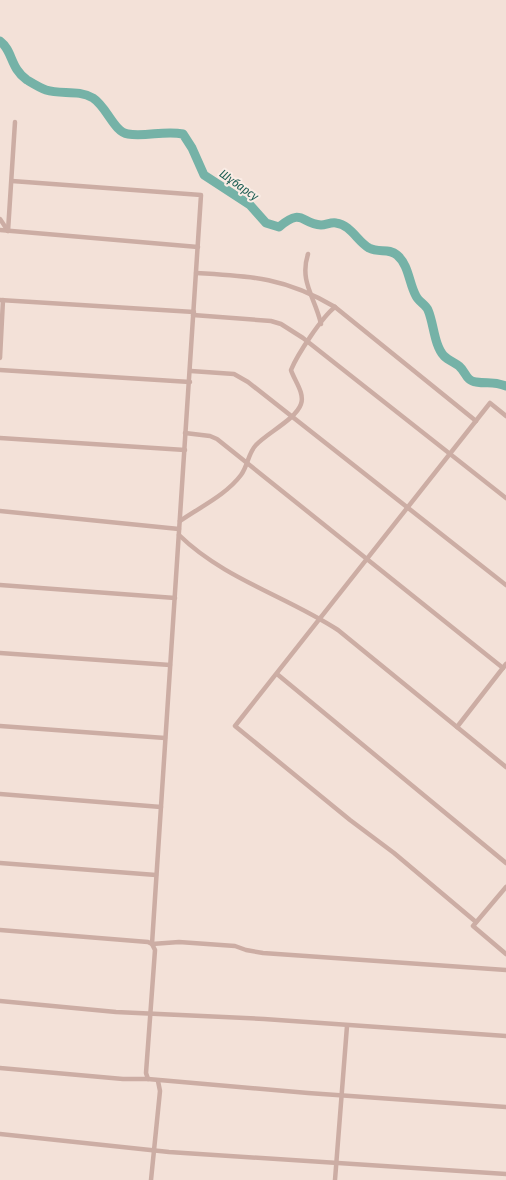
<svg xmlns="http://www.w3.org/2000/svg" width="506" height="1180" font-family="'Fira Sans Condensed',sans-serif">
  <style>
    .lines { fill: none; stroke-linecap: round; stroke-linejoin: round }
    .river { stroke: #75b2a7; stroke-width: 9 }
    .street { stroke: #ccada4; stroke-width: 4.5 }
    .labels { text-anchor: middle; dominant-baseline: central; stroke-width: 4; stroke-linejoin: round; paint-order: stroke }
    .water-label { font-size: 12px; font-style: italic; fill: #195b50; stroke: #faece5 }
  </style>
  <rect width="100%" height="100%" fill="#f3e1d8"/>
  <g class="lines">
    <!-- river -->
    <path class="river" d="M 0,41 C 13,51 10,68 27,80 C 32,83 40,88 46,90 C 61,95 78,89 93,98 C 107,107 114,132 128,134 C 146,137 165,130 183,134 L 192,148 L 204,175 L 250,205 L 266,223 L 279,227 C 303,207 301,224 321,225 C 326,225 331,222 336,223 C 351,225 357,241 369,248 C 379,253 389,248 397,255 C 409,265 409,284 416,296 C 419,302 426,305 428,310 C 434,324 434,345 444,356 C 448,360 455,363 459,366 C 466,372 466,381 476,382 C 488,384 493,381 506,386"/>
    <!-- street -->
    <g class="street">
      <path d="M 12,181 L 201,195 L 152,944 L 155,950 L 146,1073 L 148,1079"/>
      <path d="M 0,219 L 8,231"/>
      <path d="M 0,230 L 198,247"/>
      <path d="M 8,231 L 15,122"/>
      <path d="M 308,254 C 299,282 315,297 321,324"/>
      <path d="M 196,273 C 253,276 286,278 335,307 L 476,421"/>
      <path d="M 0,300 L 194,312"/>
      <path d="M 193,315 L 271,321 L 281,324 L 303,338 L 506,498"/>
      <path d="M 0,358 L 3,300"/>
      <path d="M 0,370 L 190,382"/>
      <path d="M 191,371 L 234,374 L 248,382 L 506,585"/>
      <path d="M 185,433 L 210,436 L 217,439 L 503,668"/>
      <path d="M 0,438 L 185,450"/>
      <path d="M 0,511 L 179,529"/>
      <path d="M 180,521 C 200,507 226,495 241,475 C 248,466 248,453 256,445 C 267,433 296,419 301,404 C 305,393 294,380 291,370 C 297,355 322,317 335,307"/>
      <path d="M 179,535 C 224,579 286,596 338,630 L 506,767"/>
      <path d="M 0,585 L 175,598"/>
      <path d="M 0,653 L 170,665"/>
      <path d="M 277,674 L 506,863"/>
      <path d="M 0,726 L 165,738"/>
      <path d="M 457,727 L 506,664"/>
      <path d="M 0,794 L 161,807"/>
      <path d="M 0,863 L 156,875"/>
      <path d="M 506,887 L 473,926 L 506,954"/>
      <path d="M 476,922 L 394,853 L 350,820 L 235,726 L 490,403 L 506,416"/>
      <path d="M 0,930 L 148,942 L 152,944 L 179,942 L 235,946 L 246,950 L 263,953 L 506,970"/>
      <path d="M 0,1001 L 116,1012 L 264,1019 L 506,1036"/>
      <path d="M 0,1068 L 123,1079 L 148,1079 L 308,1093 L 506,1107"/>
      <path d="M 0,1134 L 169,1152 L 506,1174"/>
      <path d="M 151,1180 L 160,1091 L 158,1081"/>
      <path d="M 335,1180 L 347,1026"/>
    </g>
  </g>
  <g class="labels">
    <!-- water labels -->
    <g class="water-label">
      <text transform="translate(239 185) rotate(35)">Шұбарсу</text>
    </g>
  </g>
</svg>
